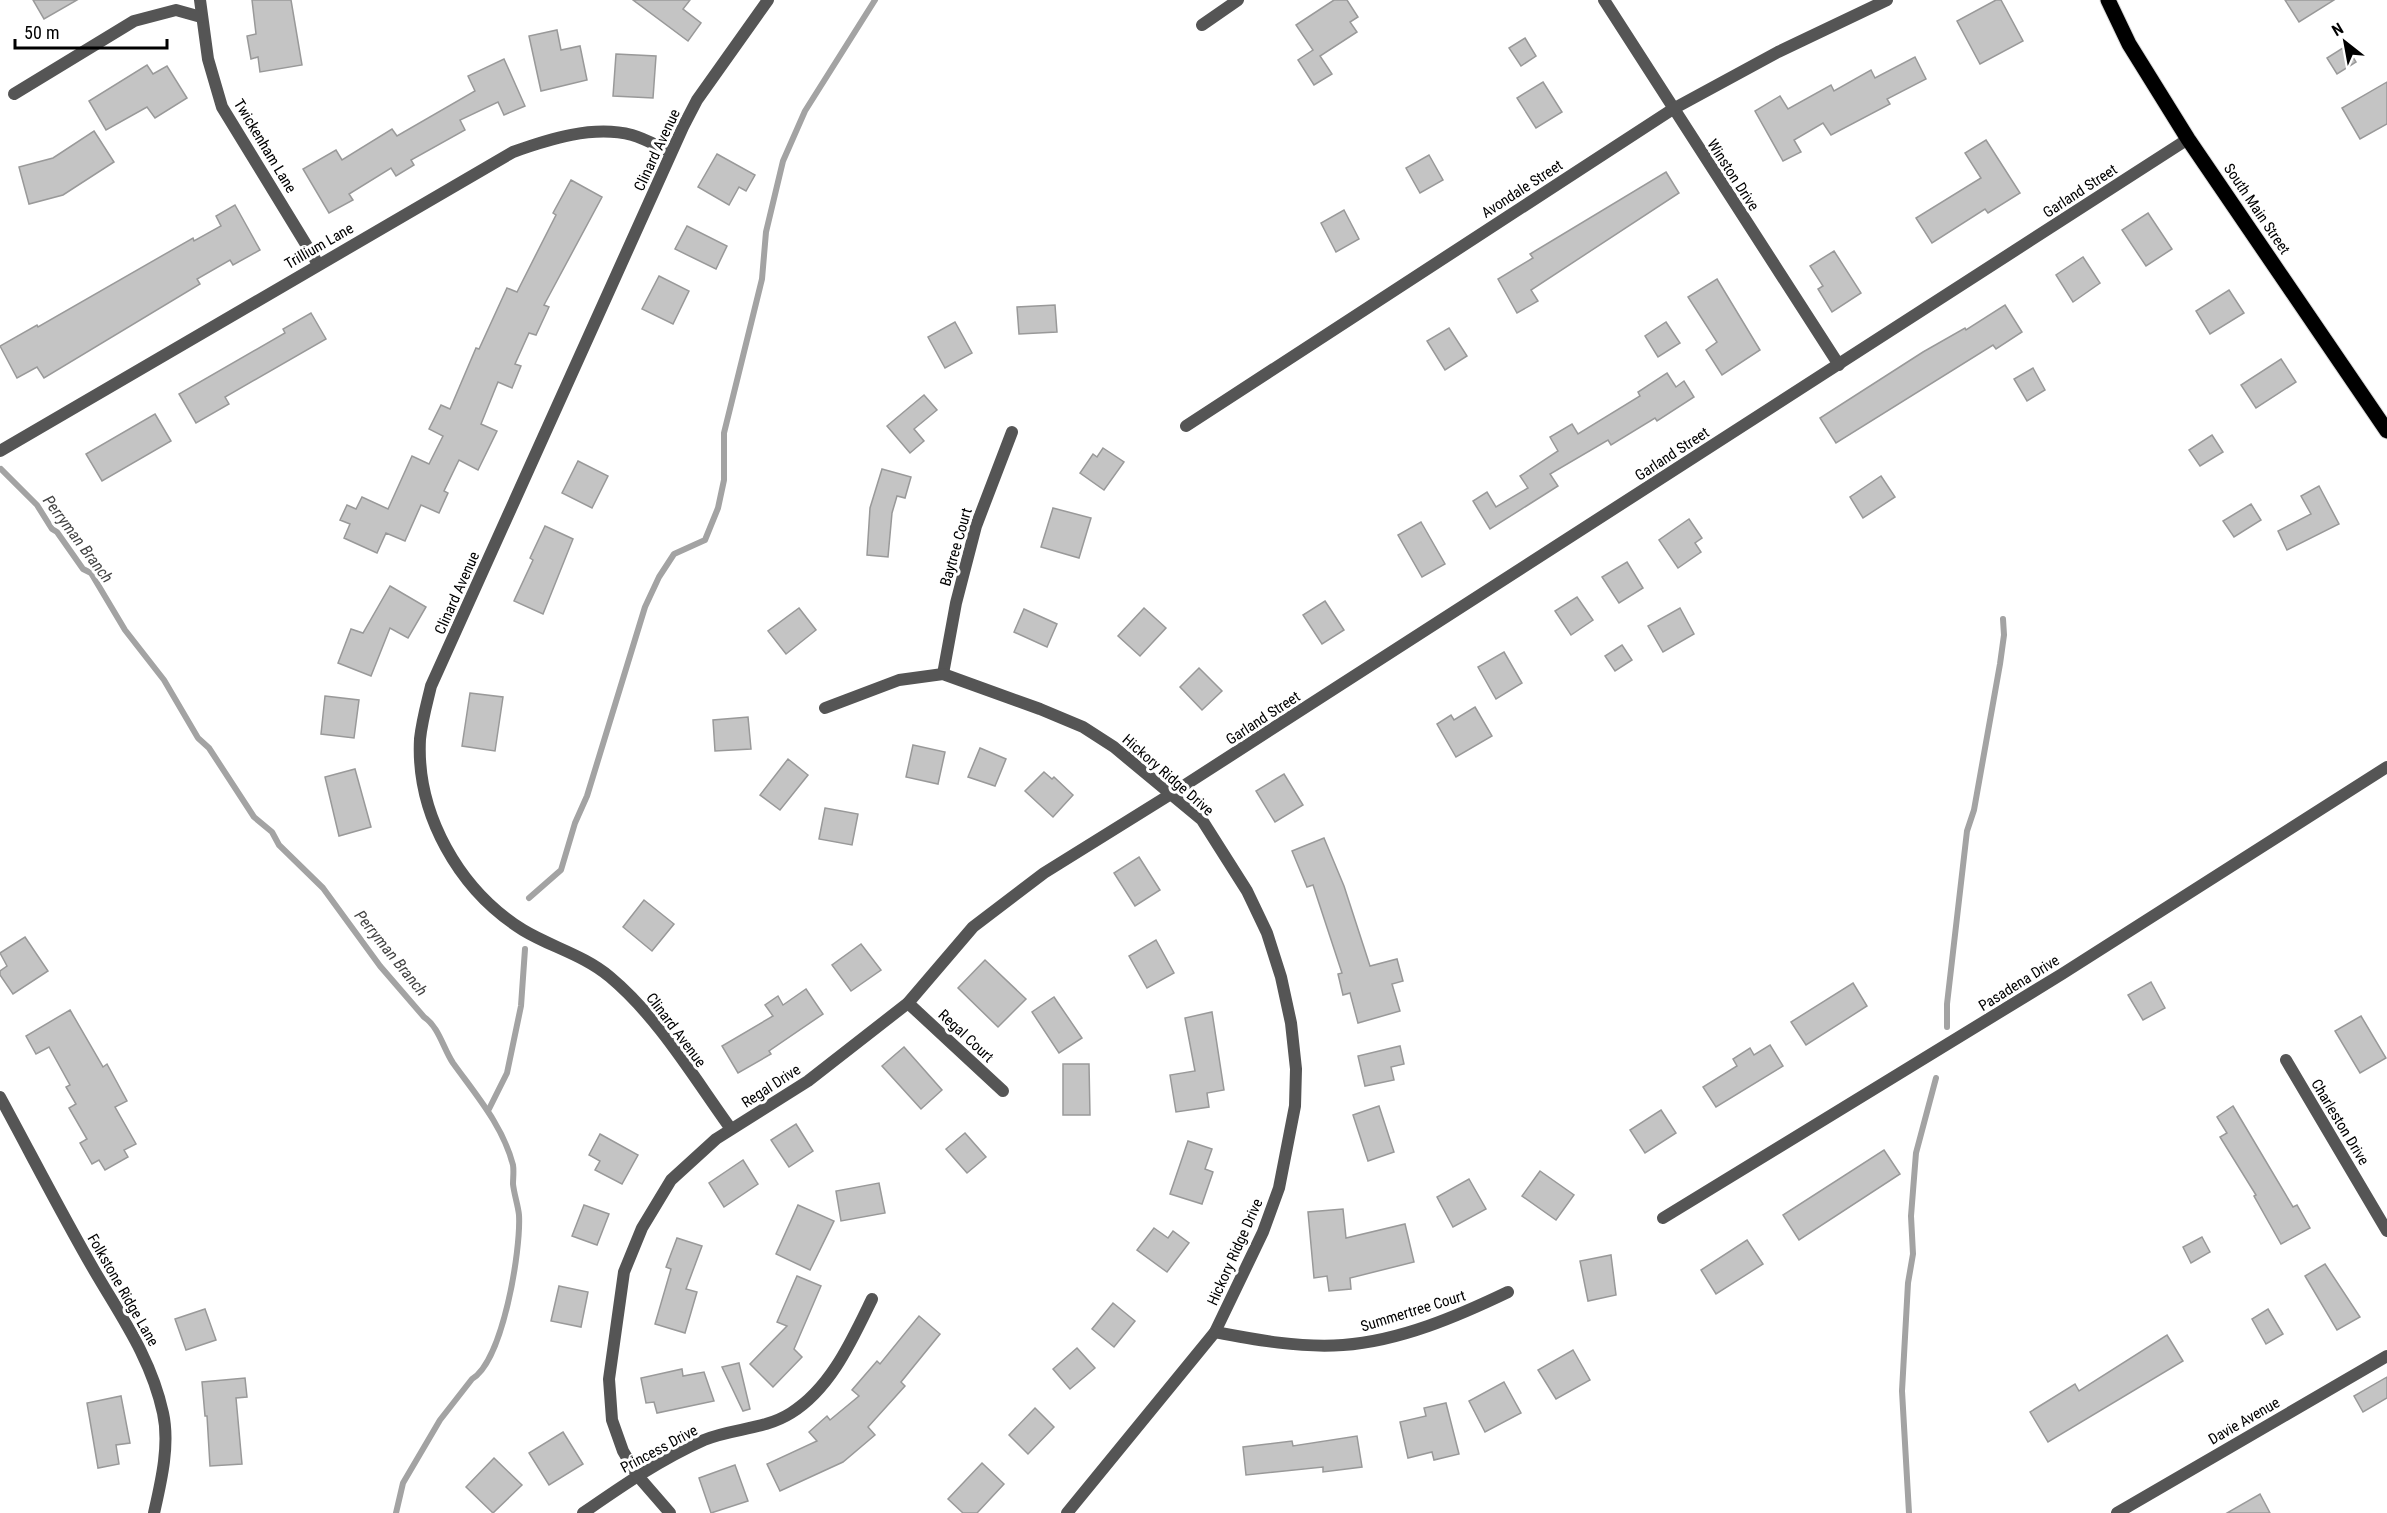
<svg xmlns="http://www.w3.org/2000/svg" width="2387" height="1513" font-family="'Roboto Condensed',sans-serif">
  <style>
    .lines { fill: none; stroke-linecap: round; stroke-linejoin: round }
    .stream { stroke: #a3a3a3; stroke-width: 6 }
    .building { fill: #c4c4c4; stroke: #999; stroke-width: 1.5 }
    .primary-casing { stroke: #dbdbdb; stroke-width: 17 }
    .street { stroke: #555; stroke-width: 12 }
    .primary { stroke: #000; stroke-width: 15 }
    .labels { text-anchor: middle; dominant-baseline: central; stroke-width: 6; stroke-linejoin: round; paint-order: stroke }
    .street-label { font-size: 15px; fill: #000; stroke: #fff }
    .water-label { font-size: 16px; font-style: italic; fill: #444; stroke: #fff }
  </style>
  <rect width="100%" height="100%" fill="#fff"/>
  <g class="lines">
    <!-- stream -->
    <g class="stream">
      <path d="M 1,469 L 37,505 L 52,529 L 57,532 L 83,569 L 91,573 L 125,630 L 164,680 L 198,738 L 209,748 L 254,817 L 272,832 L 279,845 L 323,888 L 380,966 L 424,1017 C 439,1027 443,1048 453,1063 C 476,1095 503,1126 513,1165 C 514,1171 513,1178 513,1184 C 514,1194 518,1205 519,1215 C 521,1250 503,1361 472,1379 L 440,1420 L 403,1483 L 396,1513"/>
      <path d="M 529,898 L 561,870 L 575,823 L 587,796 L 645,607 L 659,577 L 674,554 L 705,540 L 718,508 L 724,480 L 724,433 L 762,279 L 766,232 L 783,161 L 805,111 L 875,0"/>
      <path d="M 1947,1027 L 1947,1004 L 1967,831 L 1974,810 L 2000,664 L 2004,635 L 2003,619"/>
      <path d="M 489,1109 L 507,1073 L 521,1006 L 525,949"/>
      <path d="M 1909,1513 L 1902,1391 L 1908,1283 L 1913,1254 L 1911,1216 L 1916,1153 L 1936,1078"/>
    </g>
  </g>
  <!-- building -->
  <g class="building">
    <path d="M 33,0 L 77,0 L 44,19 Z"/>
    <path d="M 252,0 L 291,0 L 302,65 L 260,72 L 258,57 L 251,59 L 247,36 L 256,34 Z"/>
    <path d="M 633,0 L 690,0 L 683,9 L 701,23 L 688,41 Z"/>
    <path d="M 1334,0 L 1347,0 L 1358,17 L 1350,22 L 1357,32 L 1320,56 L 1332,74 L 1314,85 L 1298,60 L 1313,50 L 1296,25 Z"/>
    <path d="M 1996,0 L 2001,0 L 2023,41 L 1980,64 L 1957,21 Z"/>
    <path d="M 2285,0 L 2334,0 L 2299,22 Z"/>
    <path d="M 557,30 L 561,50 L 580,46 L 587,80 L 541,91 L 529,36 Z"/>
    <path d="M 1525,38 L 1536,56 L 1521,66 L 1509,48 Z"/>
    <path d="M 2346,46 L 2356,62 L 2337,74 L 2327,58 Z"/>
    <path d="M 616,54 L 656,56 L 653,98 L 613,96 Z"/>
    <path d="M 1915,57 L 1926,79 L 1887,99 L 1890,104 L 1831,135 L 1823,123 L 1794,140 L 1801,152 L 1783,161 L 1755,111 L 1780,96 L 1788,109 L 1831,85 L 1834,91 L 1871,70 L 1875,78 Z"/>
    <path d="M 504,59 L 525,106 L 504,115 L 498,102 L 460,120 L 465,130 L 411,160 L 414,165 L 396,176 L 391,168 L 349,194 L 353,200 L 329,213 L 303,169 L 336,150 L 342,160 L 392,129 L 397,136 L 475,91 L 468,76 Z"/>
    <path d="M 147,65 L 153,74 L 167,66 L 187,98 L 155,118 L 147,107 L 106,130 L 89,101 Z"/>
    <path d="M 1543,82 L 1562,112 L 1536,128 L 1517,98 Z"/>
    <path d="M 2387,82 L 2387,124 L 2360,139 L 2342,108 Z"/>
    <path d="M 94,131 L 114,162 L 63,195 L 29,204 L 19,167 L 53,158 Z"/>
    <path d="M 1986,140 L 2020,193 L 1988,213 L 1985,209 L 1932,243 L 1916,218 L 1981,178 L 1965,153 Z"/>
    <path d="M 717,154 L 755,175 L 746,191 L 739,187 L 729,205 L 698,187 Z"/>
    <path d="M 1429,155 L 1443,180 L 1420,193 L 1406,168 Z"/>
    <path d="M 1666,172 L 1679,193 L 1531,290 L 1538,301 L 1517,313 L 1498,279 L 1533,258 L 1530,254 Z"/>
    <path d="M 571,180 L 602,197 L 544,305 L 549,307 L 536,335 L 529,333 L 515,364 L 521,366 L 512,388 L 498,382 L 481,424 L 497,431 L 478,470 L 459,460 L 444,491 L 448,493 L 439,513 L 421,505 L 405,541 L 386,533 L 377,553 L 344,538 L 350,524 L 340,520 L 347,505 L 356,509 L 362,497 L 388,509 L 412,456 L 429,464 L 443,436 L 429,429 L 441,405 L 450,409 L 476,348 L 479,349 L 507,288 L 517,292 L 556,215 L 553,213 Z"/>
    <path d="M 235,205 L 260,250 L 233,265 L 230,260 L 197,279 L 200,284 L 44,378 L 37,367 L 17,378 L 0,346 L 37,325 L 38,327 L 193,238 L 194,241 L 221,226 L 216,216 Z"/>
    <path d="M 1344,210 L 1359,239 L 1336,252 L 1321,223 Z"/>
    <path d="M 2148,213 L 2172,249 L 2146,266 L 2122,230 Z"/>
    <path d="M 687,226 L 727,246 L 716,269 L 675,249 Z"/>
    <path d="M 1834,251 L 1861,293 L 1832,312 L 1818,289 L 1823,286 L 1810,266 Z"/>
    <path d="M 2083,257 L 2100,283 L 2073,302 L 2056,275 Z"/>
    <path d="M 659,276 L 689,291 L 673,324 L 642,309 Z"/>
    <path d="M 1717,279 L 1760,350 L 1722,375 L 1706,350 L 1717,342 L 1688,297 Z"/>
    <path d="M 2229,290 L 2244,313 L 2210,334 L 2196,311 Z"/>
    <path d="M 1055,305 L 1057,332 L 1019,334 L 1017,307 Z"/>
    <path d="M 2005,305 L 2022,332 L 1996,349 L 1993,345 L 1836,443 L 1820,418 L 1923,352 L 1965,328 L 1966,330 Z"/>
    <path d="M 311,313 L 326,339 L 225,397 L 229,404 L 196,423 L 179,394 L 285,333 L 283,329 Z"/>
    <path d="M 955,322 L 972,353 L 945,368 L 928,337 Z"/>
    <path d="M 1666,322 L 1680,343 L 1658,357 L 1645,336 Z"/>
    <path d="M 1449,328 L 1467,356 L 1445,370 L 1427,341 Z"/>
    <path d="M 2281,359 L 2296,382 L 2256,408 L 2241,385 Z"/>
    <path d="M 2033,368 L 2045,390 L 2027,401 L 2014,379 Z"/>
    <path d="M 1667,373 L 1676,387 L 1684,381 L 1694,397 L 1657,421 L 1655,418 L 1611,445 L 1608,440 L 1550,474 L 1558,486 L 1490,529 L 1473,501 L 1487,492 L 1496,507 L 1528,488 L 1520,476 L 1558,451 L 1550,437 L 1572,424 L 1578,434 L 1640,396 L 1638,392 Z"/>
    <path d="M 924,395 L 937,410 L 914,429 L 924,441 L 910,453 L 887,426 Z"/>
    <path d="M 155,414 L 171,441 L 102,481 L 86,454 Z"/>
    <path d="M 2212,435 L 2223,452 L 2200,466 L 2189,450 Z"/>
    <path d="M 1103,448 L 1124,462 L 1104,490 L 1080,473 L 1093,454 L 1097,457 Z"/>
    <path d="M 578,461 L 608,476 L 592,508 L 562,493 Z"/>
    <path d="M 882,469 L 911,477 L 905,498 L 897,496 L 892,513 L 888,557 L 867,555 L 870,508 Z"/>
    <path d="M 1881,476 L 1895,497 L 1863,518 L 1850,497 Z"/>
    <path d="M 2319,486 L 2339,524 L 2287,550 L 2278,531 L 2311,514 L 2301,496 Z"/>
    <path d="M 2251,504 L 2261,520 L 2234,537 L 2223,521 Z"/>
    <path d="M 1053,508 L 1091,518 L 1079,558 L 1041,547 Z"/>
    <path d="M 1689,519 L 1702,538 L 1695,543 L 1701,552 L 1678,568 L 1659,540 Z"/>
    <path d="M 1421,522 L 1445,564 L 1422,577 L 1398,535 Z"/>
    <path d="M 545,526 L 573,539 L 543,614 L 514,601 L 533,560 L 530,558 Z"/>
    <path d="M 1627,562 L 1643,588 L 1619,603 L 1602,577 Z"/>
    <path d="M 390,586 L 426,607 L 408,638 L 390,628 L 371,676 L 338,663 L 351,629 L 363,633 Z"/>
    <path d="M 1577,597 L 1593,620 L 1571,635 L 1555,611 Z"/>
    <path d="M 1325,601 L 1344,630 L 1322,644 L 1303,615 Z"/>
    <path d="M 799,608 L 816,630 L 786,654 L 768,631 Z"/>
    <path d="M 1144,608 L 1166,628 L 1140,656 L 1118,636 Z"/>
    <path d="M 1680,608 L 1694,634 L 1663,652 L 1648,626 Z"/>
    <path d="M 1024,609 L 1057,624 L 1047,647 L 1014,632 Z"/>
    <path d="M 1622,645 L 1632,660 L 1615,671 L 1605,656 Z"/>
    <path d="M 1504,652 L 1522,683 L 1496,699 L 1478,667 Z"/>
    <path d="M 1199,668 L 1222,691 L 1202,710 L 1180,687 Z"/>
    <path d="M 470,693 L 503,697 L 495,751 L 462,746 Z"/>
    <path d="M 325,696 L 359,700 L 354,738 L 321,734 Z"/>
    <path d="M 1475,707 L 1492,736 L 1456,757 L 1437,724 L 1451,715 L 1454,720 Z"/>
    <path d="M 748,717 L 751,749 L 715,751 L 713,720 Z"/>
    <path d="M 913,745 L 945,752 L 938,784 L 906,777 Z"/>
    <path d="M 980,748 L 1006,759 L 995,786 L 968,777 Z"/>
    <path d="M 788,759 L 808,775 L 780,810 L 760,795 Z"/>
    <path d="M 355,769 L 371,827 L 339,836 L 325,777 Z"/>
    <path d="M 1044,772 L 1052,779 L 1054,777 L 1073,795 L 1053,817 L 1025,791 Z"/>
    <path d="M 1284,774 L 1303,805 L 1275,822 L 1256,791 Z"/>
    <path d="M 825,808 L 858,814 L 852,845 L 819,839 Z"/>
    <path d="M 1324,838 L 1344,886 L 1370,966 L 1397,959 L 1403,981 L 1392,984 L 1400,1011 L 1358,1023 L 1350,993 L 1343,995 L 1338,974 L 1342,973 L 1313,885 L 1307,887 L 1292,851 Z"/>
    <path d="M 1139,857 L 1160,890 L 1135,906 L 1114,873 Z"/>
    <path d="M 644,900 L 674,924 L 652,951 L 623,927 Z"/>
    <path d="M 25,937 L 48,971 L 13,994 L 0,975 L 0,971 L 7,966 L 0,953 Z"/>
    <path d="M 1156,940 L 1174,973 L 1147,988 L 1129,956 Z"/>
    <path d="M 861,944 L 881,970 L 851,991 L 832,965 Z"/>
    <path d="M 985,960 L 1026,999 L 998,1027 L 958,988 Z"/>
    <path d="M 2151,982 L 2165,1008 L 2143,1020 L 2128,995 Z"/>
    <path d="M 1853,983 L 1867,1006 L 1806,1045 L 1791,1022 Z"/>
    <path d="M 806,989 L 823,1014 L 769,1051 L 771,1054 L 738,1073 L 722,1046 L 773,1016 L 765,1005 L 778,996 L 783,1005 Z"/>
    <path d="M 1054,997 L 1082,1038 L 1059,1053 L 1032,1012 Z"/>
    <path d="M 70,1010 L 103,1067 L 107,1064 L 127,1101 L 115,1107 L 136,1144 L 124,1150 L 128,1157 L 105,1170 L 99,1160 L 92,1164 L 80,1143 L 87,1139 L 69,1108 L 76,1104 L 66,1087 L 70,1085 L 49,1047 L 36,1054 L 26,1036 Z"/>
    <path d="M 1212,1012 L 1224,1090 L 1207,1093 L 1209,1107 L 1176,1112 L 1170,1075 L 1195,1071 L 1185,1018 Z"/>
    <path d="M 2361,1016 L 2386,1058 L 2360,1073 L 2335,1031 Z"/>
    <path d="M 1770,1045 L 1783,1066 L 1716,1107 L 1703,1087 L 1737,1066 L 1733,1059 L 1750,1048 L 1754,1055 Z"/>
    <path d="M 1400,1046 L 1404,1064 L 1391,1067 L 1394,1080 L 1365,1086 L 1358,1056 Z"/>
    <path d="M 904,1047 L 942,1090 L 921,1109 L 882,1066 Z"/>
    <path d="M 1063,1064 L 1089,1064 L 1090,1115 L 1063,1115 Z"/>
    <path d="M 1379,1106 L 1394,1152 L 1368,1161 L 1353,1115 Z"/>
    <path d="M 2233,1106 L 2293,1207 L 2297,1205 L 2310,1228 L 2281,1244 L 2254,1196 L 2256,1195 L 2220,1137 L 2227,1133 L 2217,1117 Z"/>
    <path d="M 1661,1110 L 1676,1133 L 1645,1153 L 1630,1130 Z"/>
    <path d="M 796,1124 L 813,1151 L 789,1167 L 771,1140 Z"/>
    <path d="M 965,1133 L 986,1157 L 967,1173 L 946,1149 Z"/>
    <path d="M 600,1134 L 638,1155 L 622,1184 L 595,1170 L 600,1161 L 589,1155 Z"/>
    <path d="M 1188,1141 L 1212,1149 L 1205,1169 L 1213,1172 L 1202,1204 L 1170,1194 Z"/>
    <path d="M 1884,1150 L 1900,1174 L 1799,1240 L 1783,1215 Z"/>
    <path d="M 743,1160 L 758,1184 L 724,1207 L 709,1183 Z"/>
    <path d="M 1540,1171 L 1574,1195 L 1556,1220 L 1522,1196 Z"/>
    <path d="M 1469,1179 L 1486,1209 L 1453,1227 L 1437,1197 Z"/>
    <path d="M 879,1183 L 885,1213 L 841,1221 L 836,1191 Z"/>
    <path d="M 584,1205 L 609,1214 L 597,1245 L 572,1236 Z"/>
    <path d="M 798,1205 L 834,1221 L 810,1270 L 776,1254 Z"/>
    <path d="M 1343,1209 L 1346,1238 L 1405,1224 L 1414,1262 L 1350,1278 L 1351,1289 L 1329,1291 L 1327,1276 L 1314,1278 L 1308,1212 Z"/>
    <path d="M 1154,1228 L 1168,1238 L 1173,1231 L 1189,1243 L 1167,1272 L 1137,1250 Z"/>
    <path d="M 2202,1237 L 2210,1252 L 2191,1263 L 2183,1247 Z"/>
    <path d="M 677,1238 L 702,1246 L 686,1289 L 697,1292 L 685,1333 L 655,1324 L 671,1269 L 666,1267 Z"/>
    <path d="M 1747,1240 L 1763,1264 L 1716,1294 L 1701,1270 Z"/>
    <path d="M 1611,1255 L 1616,1295 L 1588,1301 L 1580,1261 Z"/>
    <path d="M 2325,1264 L 2360,1317 L 2337,1330 L 2305,1276 Z"/>
    <path d="M 797,1276 L 821,1286 L 794,1349 L 802,1357 L 773,1387 L 750,1364 L 787,1326 L 777,1322 Z"/>
    <path d="M 559,1286 L 588,1292 L 581,1327 L 551,1321 Z"/>
    <path d="M 1113,1303 L 1135,1321 L 1114,1347 L 1092,1329 Z"/>
    <path d="M 205,1309 L 216,1340 L 186,1350 L 175,1319 Z"/>
    <path d="M 2268,1309 L 2283,1334 L 2266,1344 L 2252,1319 Z"/>
    <path d="M 919,1316 L 940,1334 L 901,1382 L 905,1386 L 868,1427 L 875,1435 L 843,1462 L 780,1491 L 767,1464 L 817,1441 L 809,1432 L 827,1416 L 830,1420 L 859,1396 L 852,1390 L 877,1361 L 880,1364 Z"/>
    <path d="M 2167,1335 L 2183,1361 L 2048,1442 L 2030,1412 L 2075,1384 L 2079,1391 Z"/>
    <path d="M 1077,1348 L 1095,1368 L 1070,1389 L 1053,1369 Z"/>
    <path d="M 1573,1350 L 1590,1380 L 1556,1399 L 1538,1370 Z"/>
    <path d="M 739,1363 L 750,1409 L 743,1411 L 722,1367 Z"/>
    <path d="M 682,1369 L 683,1376 L 704,1372 L 714,1401 L 657,1413 L 654,1402 L 646,1403 L 641,1378 Z"/>
    <path d="M 2387,1377 L 2387,1398 L 2363,1412 L 2354,1396 Z"/>
    <path d="M 245,1378 L 247,1397 L 236,1398 L 242,1464 L 210,1466 L 207,1416 L 205,1416 L 202,1382 Z"/>
    <path d="M 1504,1382 L 1521,1413 L 1485,1432 L 1469,1401 Z"/>
    <path d="M 121,1396 L 130,1443 L 116,1445 L 119,1464 L 98,1468 L 87,1403 Z"/>
    <path d="M 1446,1403 L 1459,1454 L 1434,1460 L 1432,1452 L 1408,1458 L 1400,1422 L 1426,1416 L 1424,1408 Z"/>
    <path d="M 1035,1408 L 1054,1427 L 1028,1454 L 1009,1435 Z"/>
    <path d="M 563,1432 L 583,1464 L 549,1485 L 529,1453 Z"/>
    <path d="M 1357,1436 L 1362,1467 L 1323,1472 L 1323,1467 L 1246,1475 L 1243,1447 L 1292,1441 L 1293,1446 Z"/>
    <path d="M 494,1458 L 522,1485 L 493,1513 L 466,1487 Z"/>
    <path d="M 982,1463 L 1004,1484 L 977,1513 L 963,1513 L 948,1499 Z"/>
    <path d="M 735,1465 L 748,1501 L 711,1513 L 699,1478 Z"/>
    <path d="M 2260,1494 L 2270,1513 L 2227,1513 Z"/>
  </g>
  <g class="lines">
    <!-- primary casing -->
    <g class="primary-casing">
      <path id="primary" d="M 2108,0 L 2129,44 L 2188,139 L 2387,431"/>
    </g>
    <!-- street -->
    <g class="street">
      <path d="M 200,0 L 208,59 L 222,107 L 318,264"/>
      <path d="M 1604,0 L 1839,365"/>
      <path d="M 1202,25 L 1238,0"/>
      <path d="M 14,94 L 134,21 L 176,10 L 201,17"/>
      <path d="M 1186,426 L 1673,109 L 1778,52 L 1887,0"/>
      <path d="M 0,451 L 513,152 C 549,139 593,125 632,135 C 646,139 659,147 671,152"/>
      <path d="M 943,674 L 956,603 L 976,526 L 1012,432"/>
      <path d="M 825,708 L 899,680 L 943,674 L 1040,709 L 1083,727 L 1114,747 L 1202,820 L 1247,891 L 1267,933 L 1281,977 L 1291,1023 L 1296,1069 L 1295,1106 L 1279,1188 L 1263,1232 L 1215,1332 L 1067,1513"/>
      <path d="M 908,1003 L 1003,1091"/>
      <path d="M 2286,1060 L 2387,1231"/>
      <path d="M 0,1097 C 31,1154 61,1213 94,1270 C 122,1318 151,1358 163,1413 C 170,1445 161,1482 154,1513"/>
      <path d="M 731,1129 C 694,1078 659,1018 610,977 C 584,955 551,947 523,930 C 459,890 416,814 420,739 C 422,720 427,703 431,686 L 683,127 L 697,100 L 768,0"/>
      <path d="M 1663,1218 L 2062,974 L 2387,767"/>
      <path d="M 1215,1332 C 1257,1340 1300,1348 1343,1345 C 1400,1341 1458,1316 1508,1292"/>
      <path d="M 583,1513 C 622,1486 661,1459 704,1440 C 733,1428 764,1430 791,1413 C 831,1388 852,1340 872,1299"/>
      <path d="M 670,1513 L 637,1475 L 623,1451 L 612,1420 L 609,1379 L 624,1272 L 642,1228 L 671,1180 L 716,1139 L 808,1081 L 908,1003 L 973,927 L 1044,873 L 1171,794 L 2188,139"/>
      <path d="M 2117,1513 L 2387,1356"/>
    </g>
    <!-- primary -->
    <use href="#primary" class="primary"/>
  </g>
  <g class="labels">
    <!-- street labels -->
    <g class="street-label">
      <text transform="translate(265 146) rotate(59)">Twickenham Lane</text>
      <text transform="translate(657 150) rotate(-65)">Clinard Avenue</text>
      <text transform="translate(1733 175) rotate(57)">Winston Drive</text>
      <text transform="translate(1522 189) rotate(-33)">Avondale Street</text>
      <text transform="translate(2080 191) rotate(-33)">Garland Street</text>
      <text transform="translate(2257 209) rotate(56)">South Main Street</text>
      <text transform="translate(319 246) rotate(-30)">Trillium Lane</text>
      <text transform="translate(1672 454) rotate(-33)">Garland Street</text>
      <text transform="translate(956 547) rotate(-74)">Baytree Court</text>
      <text transform="translate(457 593) rotate(-66)">Clinard Avenue</text>
      <text transform="translate(1263 718) rotate(-33)">Garland Street</text>
      <text transform="translate(1168 775) rotate(41)">Hickory Ridge Drive</text>
      <text transform="translate(2019 983) rotate(-32)">Pasadena Drive</text>
      <text transform="translate(676 1030) rotate(53)">Clinard Avenue</text>
      <text transform="translate(966 1036) rotate(43)">Regal Court</text>
      <text transform="translate(771 1086) rotate(-33)">Regal Drive</text>
      <text transform="translate(2340 1122) rotate(59)">Charleston Drive</text>
      <text transform="translate(1235 1252) rotate(-66)">Hickory Ridge Drive</text>
      <text transform="translate(123 1290) rotate(60)">Folkstone Ridge Lane</text>
      <text transform="translate(1413 1311) rotate(-17)">Summertree Court</text>
      <text transform="translate(2244 1421) rotate(-30)">Davie Avenue</text>
      <text transform="translate(659 1449) rotate(-28)">Princess Drive</text>
    </g>
    <!-- water labels -->
    <g class="water-label">
      <text transform="translate(78 539) rotate(53)">Perryman Branch</text>
      <text transform="translate(391 953) rotate(51)">Perryman Branch</text>
    </g>
  </g>
  <!-- north arrow -->
  <g transform="translate(2345 42) rotate(329)" stroke="#ffffff" stroke-width="4.5" paint-order="stroke">
  <path d="M0-4.5L10 22L0 15L-10 22Z" fill="#000000"/>
  <text y="-9" font-size="16" font-weight="bold" text-anchor="middle" fill="#000000">N</text>
  </g>
  <!-- scale -->
  <path d="M15 39v9h152v-9" fill="none" stroke="#000000" stroke-width="3"/>
  <text x="24" y="39" font-size="18" fill="#000000" stroke="#ffffff" stroke-width="4.5" paint-order="stroke">50 m</text>
</svg>
